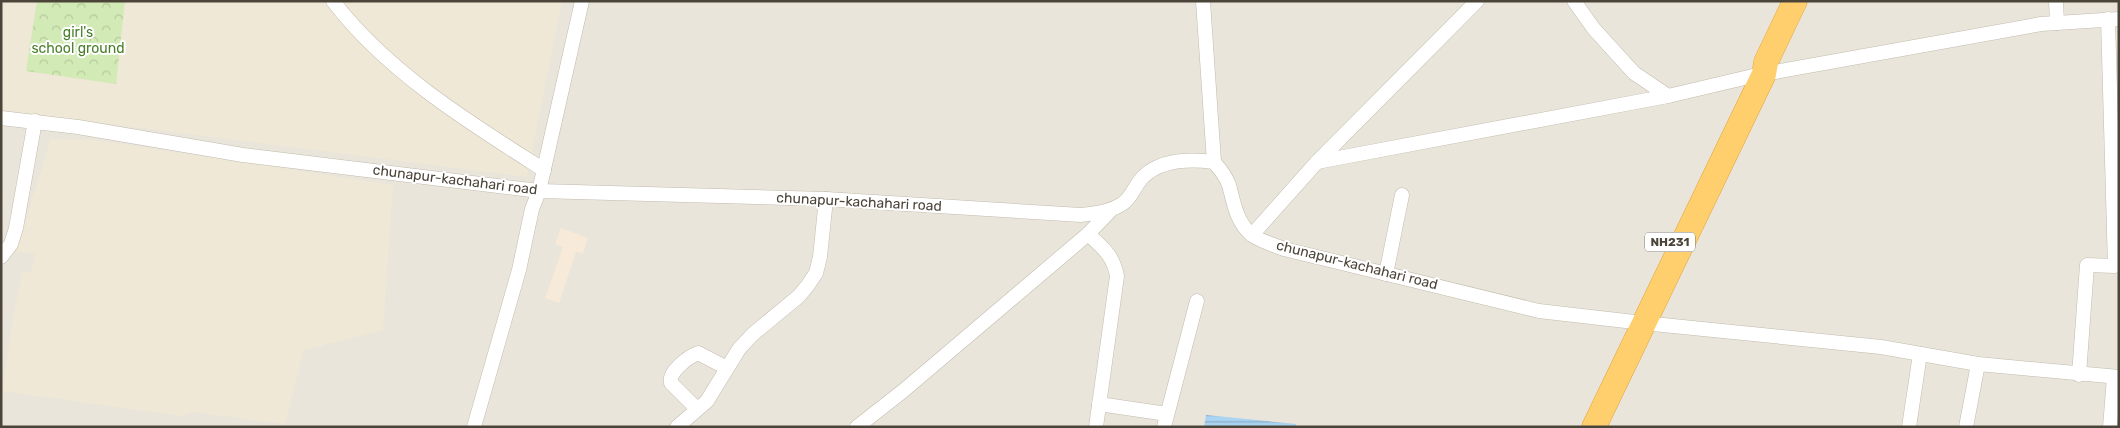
<svg xmlns="http://www.w3.org/2000/svg" width="2120" height="428" font-family="Rubik,sans-serif">
  <style>
    .residential { fill: #eae5da }
    .commercial { fill: #f7ead8 }
    .education { fill: #efe8d6 }
    .forest { fill: url(#forest-crowns) }
    .water { fill: url(#water-rules) }
    .lines { fill: none; stroke-linecap: round; stroke-linejoin: round }
    .street-casing { stroke: #c2bbae; stroke-width: 15 }
    .highway-casing { stroke: #e0a43c; stroke-width: 25 }
    .street { stroke: #fff; stroke-width: 14 }
    .highway { stroke: #ffcf6e; stroke-width: 24 }
    .labels { text-anchor: middle; dominant-baseline: central; stroke-width: 4; stroke-linejoin: round; paint-order: stroke }
    .shield { fill: #fff; stroke: #817c74; stroke-width: 1 }
    .shield-label { font-size: 12px; font-weight: bold; fill: #4b4439 }
    .park-label { font-size: 14px; fill: #4a7f2a; stroke: #fff }
    .street-label { font-size: 14px; fill: #4b4439; stroke: #fff }
  </style>
  <defs>
    <pattern id="forest-crowns" width="20" height="18" patternUnits="userSpaceOnUse" patternTransform="scale(1.25)"><rect width="20" height="18" fill="#d2eab5"/><path d="M2 6a3 3 0 1 1 6 0M12 15a3 3 0 1 1 6 0" fill="none" stroke="#b6ca9c"/></pattern>
    <pattern id="water-rules" width="6" height="5" patternUnits="userSpaceOnUse" patternTransform="scale(1.25)"><rect width="6" height="5" fill="#a9d4f2"/><path d="M0 2.5h6" fill="none" stroke="#8caec5"/></pattern>
  </defs>
  <rect width="100%" height="100%" fill="#f6f3ec"/>
  <!-- residential -->
  <rect class="residential" x="1" y="1" width="2118" height="426"/>
  <!-- commercial -->
  <path class="commercial" d="M 561,228 L 588,238 L 583,254 L 576,252 L 559,303 L 545,298 L 563,247 L 555,244 Z"/>
  <!-- education -->
  <g class="education">
    <path d="M 1,1 L 562,1 L 527,177 L 1,110 Z"/>
    <path d="M 51,139 L 95,140 L 393,185 L 383,330 L 304,350 L 285,424 L 193,412 L 182,416 L 2,391 L 13,320 L 22,272 L 31,272 L 36,254 L 16,251 Z"/>
  </g>
  <!-- forest -->
  <path class="forest" d="M 37,1 L 125,1 L 116,84 L 26,71 Z"/>
  <!-- water -->
  <path class="water" d="M 1206,415 L 1296,424 L 1295,427 L 1204,427 Z"/>
  <g class="lines">
    <!-- street casing -->
    <g class="street-casing">
      <g id="street">
        <path d="M 333,1 C 387,72 470,123 544,170"/>
        <path d="M 1203,1 L 1214,162"/>
        <path d="M 1574,1 L 1594,29 L 1634,73 L 1668,96"/>
        <path d="M 2056,1 L 2057,23"/>
        <path d="M 1,118 L 78,127 L 243,155 L 539,191 L 826,199 L 1081,215 C 1096,213 1110,212 1122,204 C 1132,198 1135,184 1144,176 C 1162,159 1191,159 1214,162 C 1220,169 1226,176 1229,185 C 1234,203 1236,222 1252,235 C 1260,241 1274,245 1284,249 L 1539,311 L 1643,323 L 1881,347 L 1978,364 L 2119,377"/>
        <path d="M 1317,162 L 1668,96 L 1753,76 L 2041,24 L 2119,19"/>
        <path d="M 1088,234 C 1103,248 1113,255 1117,276 L 1096,427"/>
        <path d="M 1252,235 L 1317,162 L 1477,1"/>
        <path d="M 1,257 L 11,244 L 16,228 L 35,121"/>
        <path d="M 1386,274 L 1402,195"/>
        <path d="M 2079,375 L 2087,265 L 2115,266 L 2108,19"/>
        <path d="M 1099,404 L 1167,414"/>
        <path d="M 697,409 L 671,383 C 668,372 688,357 698,353 L 727,368"/>
        <path d="M 474,427 L 519,270 L 532,209 L 539,191 L 582,1"/>
        <path d="M 677,427 L 707,401 L 739,349 L 753,334 L 799,296 L 808,285 L 816,273 L 820,257 L 826,199"/>
        <path d="M 857,427 L 903,391 L 1088,234 L 1110,211"/>
        <path d="M 1164,427 L 1197,301"/>
        <path d="M 1909,427 L 1920,354"/>
        <path d="M 1966,427 L 1978,364"/>
        <path d="M 2110,427 L 2114,377"/>
      </g>
    </g>
    <!-- highway casing -->
    <g class="highway-casing">
      <path id="highway" d="M 1594,427 L 1764,74 L 1766,62 L 1795,1"/>
    </g>
    <!-- street -->
    <use href="#street" class="street"/>
    <!-- highway -->
    <use href="#highway" class="highway"/>
  </g>
  <g class="labels">
    <!-- shield labels -->
    <rect class="shield" x="1645" y="232.5" width="50" height="19" rx="4"/>
    <g class="shield-label">
      <text x="1670" y="242">NH231</text>
    </g>
    <!-- park labels -->
    <g class="park-label">
      <text x="78" y="32">girl's<tspan x="78" dy="16">school ground</tspan></text>
    </g>
    <!-- street labels -->
    <g class="street-label">
      <text transform="translate(455 180) rotate(7)">chunapur-kachahari road</text>
      <text transform="translate(859 202) rotate(3)">chunapur-kachahari road</text>
      <text transform="translate(1357 265) rotate(14)">chunapur-kachahari road</text>
    </g>
  </g>
  <!-- border -->
  <rect width="2120" height="428" fill="none" stroke="#4b4439" stroke-width="5"/>
</svg>
